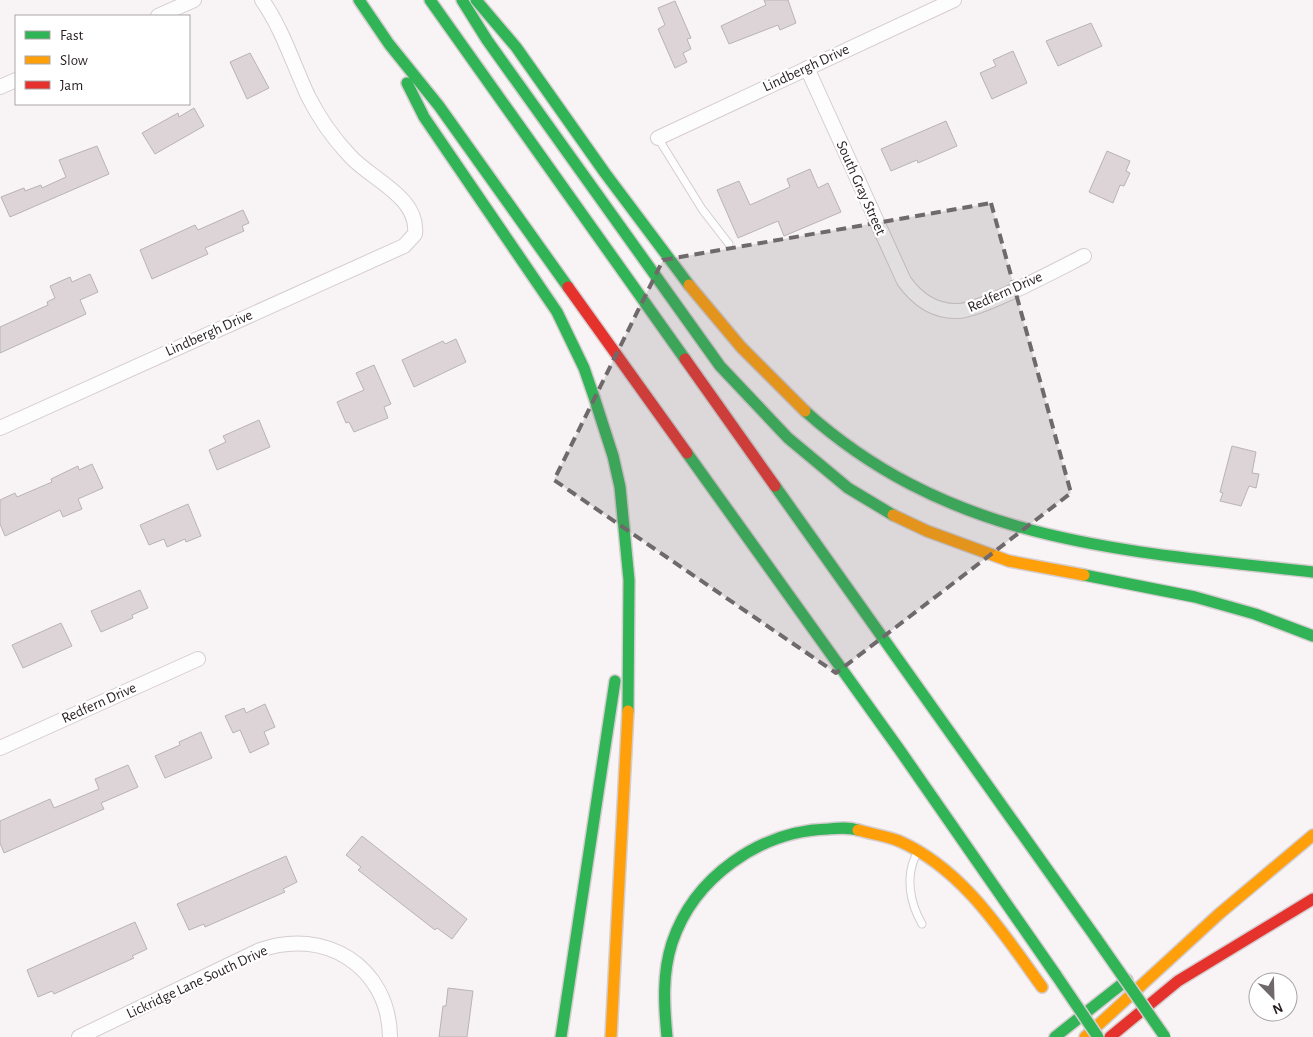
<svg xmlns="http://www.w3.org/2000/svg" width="1313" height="1037" font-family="'Alegreya Sans',sans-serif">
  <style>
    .building { fill: #dcd4d6; stroke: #bab3b5 }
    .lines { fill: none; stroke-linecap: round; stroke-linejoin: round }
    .lane-casing { stroke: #d5cdd0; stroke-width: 9 }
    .street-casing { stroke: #d5cdd0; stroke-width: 16 }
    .fast-casing { stroke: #d5cdd0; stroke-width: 14 }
    .slow-casing { stroke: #d5cdd0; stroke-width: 14 }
    .jam-casing { stroke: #d5cdd0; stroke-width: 14 }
    .lane { stroke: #fefdfd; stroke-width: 7 }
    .street { stroke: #fefdfd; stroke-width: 14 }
    .fast { stroke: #30b455; stroke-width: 11 }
    .slow { stroke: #ff9f0a; stroke-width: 11 }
    .jam { stroke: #e5322d; stroke-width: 11 }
    .fast-bridge-casing { stroke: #d5cdd0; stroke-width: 14; stroke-linecap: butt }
    .fast-bridge { stroke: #30b455; stroke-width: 11 }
    .marked { fill: #70696b; fill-opacity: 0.2; stroke: #70696b; stroke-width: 4; stroke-dasharray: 10 6; stroke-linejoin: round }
    .labels { text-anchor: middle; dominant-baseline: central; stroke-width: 4.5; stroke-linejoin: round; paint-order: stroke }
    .street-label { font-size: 15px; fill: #271e21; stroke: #fff }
  </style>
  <rect width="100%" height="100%" fill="#f8f3f4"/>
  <!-- building -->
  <g class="building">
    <path d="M 764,0 L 788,0 L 796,23 L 780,30 L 778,25 L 729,44 L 721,26 L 766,5 Z"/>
    <path d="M 675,1 L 691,38 L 687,39 L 691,49 L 683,53 L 687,62 L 675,68 L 658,29 L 665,25 L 658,8 Z"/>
    <path d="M 1091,23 L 1102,46 L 1058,66 L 1046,41 Z"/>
    <path d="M 1013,51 L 1027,83 L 992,99 L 980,73 L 996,66 L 993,60 Z"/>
    <path d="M 250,53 L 269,88 L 247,99 L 230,62 Z"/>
    <path d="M 194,108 L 204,126 L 155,154 L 142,133 L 178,113 L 179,117 Z"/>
    <path d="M 946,121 L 957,146 L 918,163 L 917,160 L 891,171 L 881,149 Z"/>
    <path d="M 97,146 L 109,174 L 10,217 L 1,197 L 24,188 L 25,191 L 41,185 L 42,188 L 66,177 L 59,160 Z"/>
    <path d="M 1107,151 L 1130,161 L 1126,171 L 1130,173 L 1124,186 L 1120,185 L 1113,203 L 1089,192 Z"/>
    <path d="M 810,169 L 818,188 L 828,183 L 841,212 L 784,236 L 778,221 L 738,238 L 717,190 L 739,181 L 750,205 L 790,187 L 787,179 Z"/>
    <path d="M 243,210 L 249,223 L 242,226 L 244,231 L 205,248 L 208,254 L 152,279 L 140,250 L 195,225 L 198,230 Z"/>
    <path d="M 90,274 L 98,292 L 80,300 L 86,314 L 0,353 L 0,327 L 48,305 L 47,302 L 55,298 L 50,286 L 70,277 L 72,282 Z"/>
    <path d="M 456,339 L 466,362 L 414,387 L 402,360 L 443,341 L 445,344 Z"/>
    <path d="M 374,365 L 391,404 L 384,407 L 388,418 L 354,432 L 349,422 L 346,423 L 337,402 L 364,390 L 356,373 Z"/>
    <path d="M 259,420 L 270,447 L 217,470 L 209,450 L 226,442 L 223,436 Z"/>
    <path d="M 1232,446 L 1256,452 L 1252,473 L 1259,474 L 1256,488 L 1249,486 L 1241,506 L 1220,501 L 1223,493 L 1220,492 Z"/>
    <path d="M 92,464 L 103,488 L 78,499 L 82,509 L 63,517 L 60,510 L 5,536 L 0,524 L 0,500 L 15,493 L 17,497 L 52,482 L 51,479 L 78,466 L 79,470 Z"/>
    <path d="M 188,504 L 201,536 L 186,542 L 185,539 L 167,547 L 164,539 L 149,545 L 140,525 Z"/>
    <path d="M 140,590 L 148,608 L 132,615 L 133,618 L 101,632 L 91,611 Z"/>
    <path d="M 61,623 L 72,646 L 23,668 L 12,645 Z"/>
    <path d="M 265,704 L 275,727 L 264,732 L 269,744 L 250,753 L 240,730 L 233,733 L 225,716 L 244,708 L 246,713 Z"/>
    <path d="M 201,732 L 212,758 L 165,778 L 155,756 L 180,745 L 179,742 Z"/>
    <path d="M 128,765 L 138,787 L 101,803 L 104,809 L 4,853 L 0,843 L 0,821 L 50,799 L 54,808 L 99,789 L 95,779 Z"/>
    <path d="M 362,836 L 467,919 L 452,939 L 437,928 L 435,930 L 358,870 L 361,867 L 346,855 Z"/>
    <path d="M 286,856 L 297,882 L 283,889 L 285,892 L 205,927 L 204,924 L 189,930 L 177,904 Z"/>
    <path d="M 135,922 L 147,949 L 132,956 L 134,958 L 54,994 L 52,991 L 38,997 L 27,970 Z"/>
    <path d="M 448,988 L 473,991 L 467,1037 L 439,1037 L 443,1006 L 446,1006 Z"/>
  </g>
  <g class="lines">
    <!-- lane casing -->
    <g class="lane-casing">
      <g id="lane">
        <path d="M 658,138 L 702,209 L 729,244"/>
        <path d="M 916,855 C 905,877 910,903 922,924"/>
      </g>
    </g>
    <!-- street casing -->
    <g class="street-casing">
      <g id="street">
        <path d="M 158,16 L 194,0"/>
        <path d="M 807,68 L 904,281 C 917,299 935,312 958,311 C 980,311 1060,268 1084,256"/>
        <path d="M 0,87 L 16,80"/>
        <path d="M 658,138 L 954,0"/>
        <path d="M 0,428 L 404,246 L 415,234 C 419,197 372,180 350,156 C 333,138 319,118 308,96 C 293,64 283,30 262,0"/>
        <path d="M 0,748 L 198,659"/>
        <path d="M 79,1037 L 260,950 C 324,927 389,966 390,1037"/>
      </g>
    </g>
    <!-- fast casing -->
    <g class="fast-casing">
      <g id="fast">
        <path d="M 359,0 L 389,44 L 439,106 L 568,287"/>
        <path d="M 430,0 L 685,359"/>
        <path d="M 462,0 L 487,40 L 720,366 L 788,438 L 848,488 L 893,515"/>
        <path d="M 476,0 L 516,47 L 605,173 L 689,285"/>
        <path d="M 407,83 L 424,117 L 557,312 L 584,368 L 594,397 L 613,456 L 620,487 L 629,580 L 628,711"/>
        <path d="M 805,411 C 953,544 1126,551 1313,572"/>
        <path d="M 687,453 L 899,749 L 1056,975"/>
        <path d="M 775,486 L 1096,938"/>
        <path d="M 1084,575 L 1195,597 L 1255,614 L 1313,636"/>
        <path d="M 561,1037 L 615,681"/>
        <path d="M 667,1037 C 664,1005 662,974 672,943 C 694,877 760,831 828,829 C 839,828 848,827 858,830"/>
        <path d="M 1055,1037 L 1127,980"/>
      </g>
    </g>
    <!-- slow casing -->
    <g class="slow-casing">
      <g id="slow">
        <path d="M 689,285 L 741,347 L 805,411"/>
        <path d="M 893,515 L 927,531 L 1009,561 L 1084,575"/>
        <path d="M 858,830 C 872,834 886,836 899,841 C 963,869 1003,933 1042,987"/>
        <path d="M 611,1037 L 628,711"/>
        <path d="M 1085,1037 L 1219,914 L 1313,835"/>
      </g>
    </g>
    <!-- jam casing -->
    <g class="jam-casing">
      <g id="jam">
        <path d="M 568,287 L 687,453"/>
        <path d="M 685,359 L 775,486"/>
        <path d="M 1110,1037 L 1178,981 L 1313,899"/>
      </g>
    </g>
    <!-- lane -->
    <use href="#lane" class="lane"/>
    <!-- street -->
    <use href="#street" class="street"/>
    <!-- fast -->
    <use href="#fast" class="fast"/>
    <!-- slow -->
    <use href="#slow" class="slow"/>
    <!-- jam -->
    <use href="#jam" class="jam"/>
    <!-- fast-bridge casing -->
    <g class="fast-bridge-casing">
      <g id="fast-bridge">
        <path d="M 1096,938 L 1165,1037"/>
        <path d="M 1056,975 L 1098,1037"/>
      </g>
    </g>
    <!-- fast-bridge -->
    <use href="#fast-bridge" class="fast-bridge"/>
  </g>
  <!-- marked area -->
  <path class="marked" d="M 991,203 L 1071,493 L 836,673 L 554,480 L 663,260 Z"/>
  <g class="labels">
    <!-- street labels -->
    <g class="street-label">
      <text transform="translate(806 68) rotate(-25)">Lindbergh Drive</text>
      <text transform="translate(861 188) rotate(66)">South Gray Street</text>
      <text transform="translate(1005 292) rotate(-24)">Redfern Drive</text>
      <text transform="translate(209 333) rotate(-24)">Lindbergh Drive</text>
      <text transform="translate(99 703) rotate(-24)">Redfern Drive</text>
      <text transform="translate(197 982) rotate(-25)">Lickridge Lane South Drive</text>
    </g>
  </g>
  <!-- legend -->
  <rect x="15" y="15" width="175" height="90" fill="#ffffff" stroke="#a9a5a6"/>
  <rect x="25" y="31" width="25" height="8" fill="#30b455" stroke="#a9a5a6"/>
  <text x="60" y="40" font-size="15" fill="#271e21">Fast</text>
  <rect x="25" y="56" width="25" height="8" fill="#ff9f0a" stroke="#a9a5a6"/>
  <text x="60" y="65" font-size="15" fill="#271e21">Slow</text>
  <rect x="25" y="81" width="25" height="8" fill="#e5322d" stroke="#a9a5a6"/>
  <text x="60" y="90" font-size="15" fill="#271e21">Jam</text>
  <!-- north arrow -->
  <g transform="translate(1273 997) rotate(157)"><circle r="24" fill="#ffffff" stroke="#a9a5a6"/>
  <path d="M0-4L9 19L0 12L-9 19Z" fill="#70696b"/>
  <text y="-8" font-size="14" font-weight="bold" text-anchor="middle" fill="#271e21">N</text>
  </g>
</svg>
